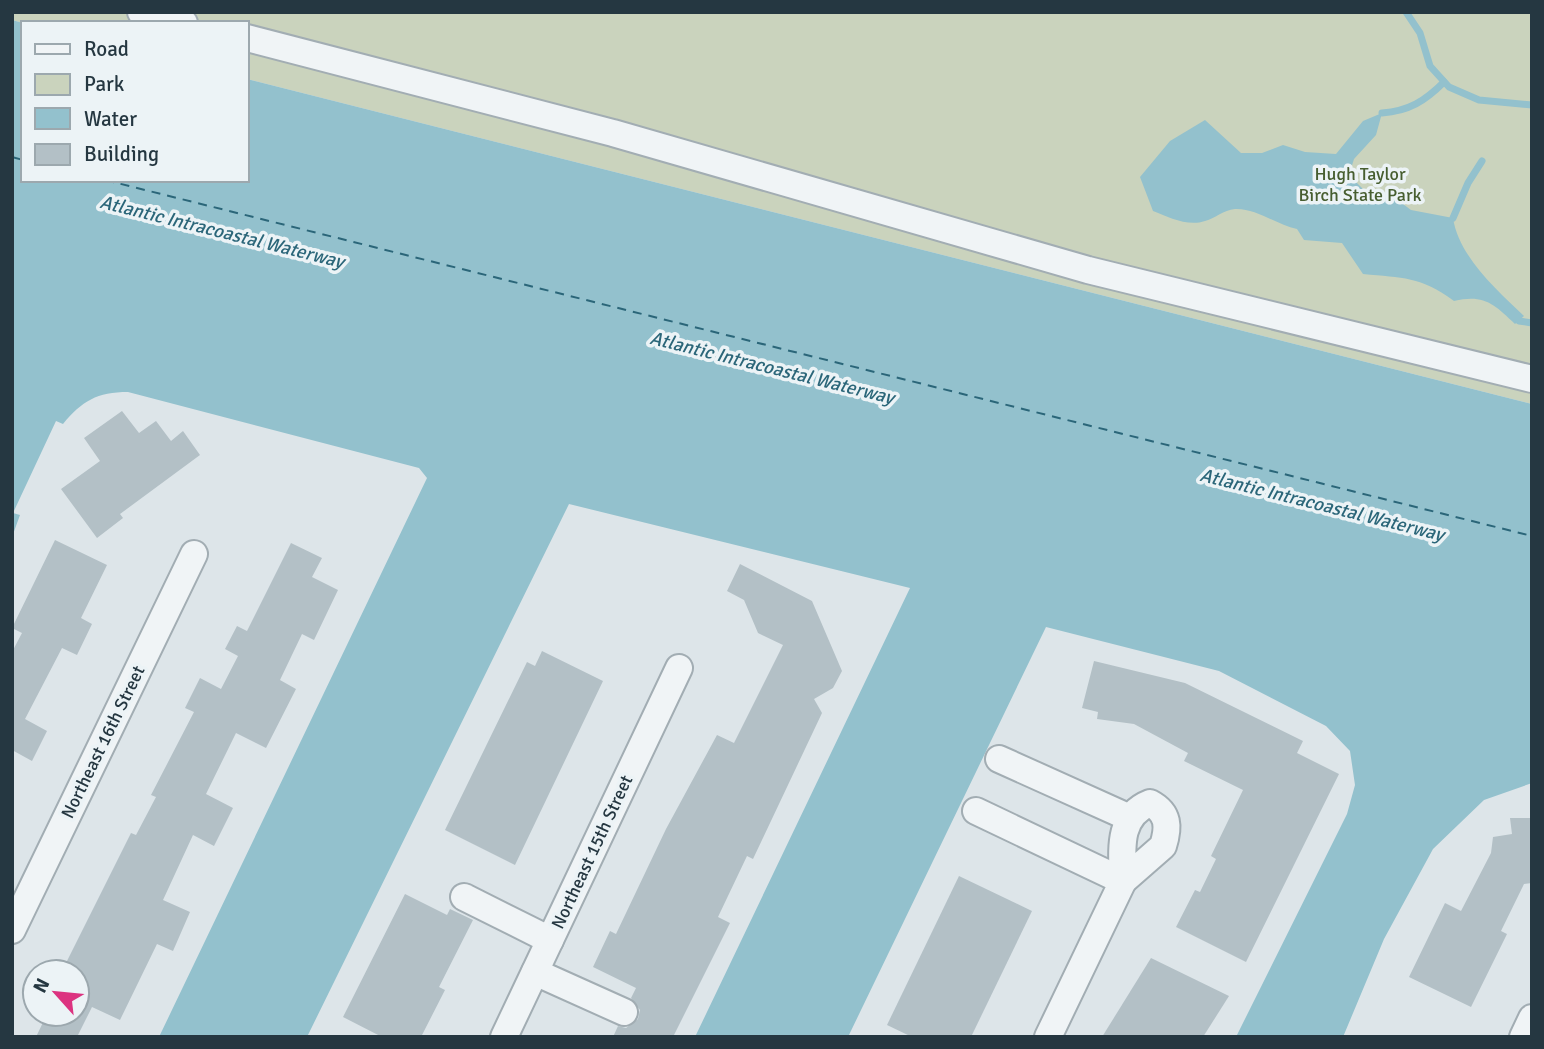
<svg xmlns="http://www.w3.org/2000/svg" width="1544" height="1049" font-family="Signika,sans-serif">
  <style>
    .green { fill: #cad3bd }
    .water { fill: #93c1cd }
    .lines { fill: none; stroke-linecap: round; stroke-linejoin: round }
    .stream { stroke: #93c1cd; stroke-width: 7 }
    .ferry { stroke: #2b6679; stroke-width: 2; stroke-dasharray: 9 7; stroke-linecap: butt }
    .building { fill: #b3c0c6 }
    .minor-casing { stroke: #a2adb3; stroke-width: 30 }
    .minor { stroke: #f0f4f6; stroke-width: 26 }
    .labels { text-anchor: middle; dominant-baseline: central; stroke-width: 7; stroke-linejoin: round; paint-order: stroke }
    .park-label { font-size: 18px; fill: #475e30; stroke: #ecf3f6 }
    .street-label { font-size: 18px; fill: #253741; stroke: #ecf3f6 }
    .water-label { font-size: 19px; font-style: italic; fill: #2b6679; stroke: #ecf3f6 }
  </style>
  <rect width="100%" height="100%" fill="#dde5e9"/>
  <!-- green -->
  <path class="green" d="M 12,12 L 1532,12 L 1532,404 L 247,79 L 247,23 L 23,23 L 12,20 Z"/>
  <!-- water -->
  <g class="water">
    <path d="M 12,20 L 23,23 L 23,180 L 247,180 L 247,79 L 1532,404 L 1532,783 L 1484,800 L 1433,849 L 1384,939 L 1343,1037 L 1236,1037 L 1347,814 L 1355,785 L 1350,751 L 1326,726 L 1219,671 L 1046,627 L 848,1037 L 695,1037 L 910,588 L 569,504 L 307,1037 L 159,1037 L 427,478 L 419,468 L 128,392 C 97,392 82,401 63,424 L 56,421 L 13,513 L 20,515 L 12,537 Z"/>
    <path d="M 1382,113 L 1376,135 L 1354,159 L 1349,175 L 1367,193 L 1395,198 L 1411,210 L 1453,218 C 1459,257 1497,290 1524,316 L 1515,324 C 1494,304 1484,294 1454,301 C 1420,276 1403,278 1363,274 L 1342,243 L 1304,240 L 1297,229 C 1277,225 1256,208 1235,209 C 1223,210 1216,218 1205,221 C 1188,227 1168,217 1153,211 L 1140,177 L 1170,141 L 1205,120 L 1241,153 L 1262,153 L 1283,145 L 1305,152 L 1336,154 L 1363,121 Z"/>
  </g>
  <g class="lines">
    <!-- stream -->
    <g class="stream">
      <path d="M 1406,12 L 1420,33 L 1430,66 L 1449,87 L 1479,100 L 1532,105"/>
      <path d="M 1382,113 C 1409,111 1425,101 1444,82"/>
      <path d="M 1453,218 L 1468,183 L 1482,161"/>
      <path d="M 1519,321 L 1532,323"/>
    </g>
    <!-- ferry -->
    <g class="ferry">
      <path d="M 12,157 L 23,160"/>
      <path d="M 105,180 L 1532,536"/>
    </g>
  </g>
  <!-- building -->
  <g class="building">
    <path d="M 122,411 L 139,433 L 156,421 L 171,441 L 183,431 L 200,455 L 120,514 L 123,518 L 97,538 L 61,489 L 100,461 L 84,438 Z"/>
    <path d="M 55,540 L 107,565 L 81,618 L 92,624 L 77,655 L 62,648 L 25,719 L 47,731 L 32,761 L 12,750 L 12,652 L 22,633 L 12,628 Z"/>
    <path d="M 291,543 L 322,558 L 312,577 L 338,590 L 314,640 L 302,634 L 280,680 L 296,689 L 266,748 L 236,733 L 206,794 L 233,808 L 214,846 L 193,835 L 163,900 L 190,912 L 173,951 L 157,944 L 120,1020 L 92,1007 L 77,1037 L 36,1037 L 47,1014 L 77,1014 L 77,972 L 71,972 L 74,966 L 66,963 L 131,833 L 136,835 L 156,797 L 151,795 L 194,712 L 185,708 L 200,678 L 221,689 L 238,656 L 225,649 L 237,626 L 247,631 Z"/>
    <path d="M 740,564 L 812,601 L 842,671 L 833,688 L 814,699 L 822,713 L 753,859 L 747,856 L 718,917 L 730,923 L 673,1037 L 613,1037 L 618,1026 L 626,1028 L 638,1019 L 640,1010 L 631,998 L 636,988 L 593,967 L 610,931 L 616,934 L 666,829 L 717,735 L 734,743 L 783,645 L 758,633 L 744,600 L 727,591 Z"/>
    <path d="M 542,651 L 603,681 L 515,865 L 445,830 L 527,662 L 535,666 Z"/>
    <path d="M 1094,661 L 1185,683 L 1303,741 L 1297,753 L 1339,774 L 1246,962 L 1176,927 L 1195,890 L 1200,892 L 1216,859 L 1211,856 L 1243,790 L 1184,761 L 1188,753 L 1134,724 L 1097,719 L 1098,712 L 1082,708 Z"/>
    <path d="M 1510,818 L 1532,818 L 1532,883 L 1524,884 L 1501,931 L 1507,934 L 1471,1007 L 1409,977 L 1445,903 L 1461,911 L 1491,853 L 1493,837 L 1512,834 Z"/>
    <path d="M 959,876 L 1032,911 L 971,1037 L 912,1037 L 887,1025 Z"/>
    <path d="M 405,894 L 447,915 L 450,909 L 473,920 L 439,987 L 445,990 L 421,1037 L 382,1037 L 343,1017 Z"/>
    <path d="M 1151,958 L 1229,996 L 1203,1037 L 1102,1037 Z"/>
  </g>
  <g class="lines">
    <!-- minor casing -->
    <g class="minor-casing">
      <g id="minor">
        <path d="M 141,12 L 184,23"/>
        <path d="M 247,38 L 613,133 L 1088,270 L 1532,379"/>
        <path d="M 999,759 L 1130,818"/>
        <path d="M 1150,803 C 1169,813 1169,827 1163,846 L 1123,881 C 1122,851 1117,816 1150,803 Z"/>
        <path d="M 976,811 L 1123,881 L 1048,1037"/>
        <path d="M 464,897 L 550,940"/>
        <path d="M 12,930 L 194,554"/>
        <path d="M 535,972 L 624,1012"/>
        <path d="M 504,1037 L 679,668"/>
        <path d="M 1523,1037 L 1532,1018"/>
      </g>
    </g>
    <!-- minor -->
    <use href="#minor" class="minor"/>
  </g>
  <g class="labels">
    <!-- park labels -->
    <g class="park-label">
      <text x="1360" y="174">Hugh Taylor<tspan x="1360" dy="21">Birch State Park</tspan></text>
    </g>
    <!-- street labels -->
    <g class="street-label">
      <text transform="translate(103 742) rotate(-64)">Northeast 16th Street</text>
      <text transform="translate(592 852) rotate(-65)">Northeast 15th Street</text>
    </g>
    <!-- water labels -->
    <g class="water-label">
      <text transform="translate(222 232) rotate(14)">Atlantic Intracoastal Waterway</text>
      <text transform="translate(772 368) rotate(14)">Atlantic Intracoastal Waterway</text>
      <text transform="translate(1322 505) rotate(14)">Atlantic Intracoastal Waterway</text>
    </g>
  </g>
  <!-- border -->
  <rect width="1544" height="1049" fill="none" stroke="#253741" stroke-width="28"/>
  <!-- legend -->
  <rect x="21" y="21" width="228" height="161" fill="#ecf3f6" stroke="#9ca8ae" stroke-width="2"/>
  <rect x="35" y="44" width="35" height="10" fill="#f0f4f6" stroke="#9ca8ae" stroke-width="2"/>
  <text x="84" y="56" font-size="21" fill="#253741">Road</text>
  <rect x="35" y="74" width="35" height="21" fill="#cad3bd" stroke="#9ca8ae" stroke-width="2"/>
  <text x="84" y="91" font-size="21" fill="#253741">Park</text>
  <rect x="35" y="108" width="35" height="21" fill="#93c1cd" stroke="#9ca8ae" stroke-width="2"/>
  <text x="84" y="126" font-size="21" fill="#253741">Water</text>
  <rect x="35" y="144" width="35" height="21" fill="#b3c0c6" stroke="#9ca8ae" stroke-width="2"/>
  <text x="84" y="161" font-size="21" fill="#253741">Building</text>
  <!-- north arrow -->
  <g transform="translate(56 993) rotate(297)"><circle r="33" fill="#ecf3f6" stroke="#9ca8ae" stroke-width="2"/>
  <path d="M0-5L12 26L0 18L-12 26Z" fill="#dc3380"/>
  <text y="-10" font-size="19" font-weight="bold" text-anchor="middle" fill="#253741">N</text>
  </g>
</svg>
